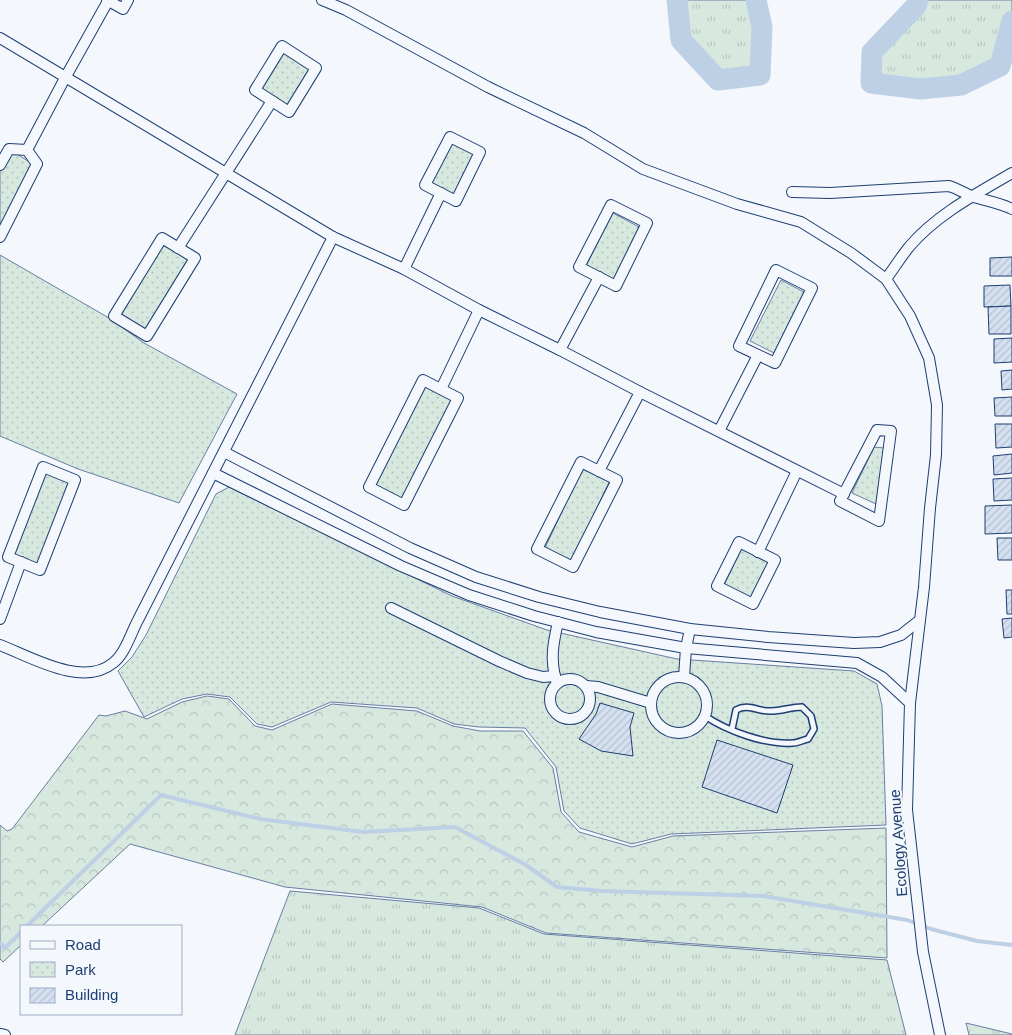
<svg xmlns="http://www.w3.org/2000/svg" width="1012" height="1035" font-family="Arial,sans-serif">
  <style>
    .grass { fill: url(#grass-tufts); stroke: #687fa3 }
    .forest { fill: url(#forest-crowns); stroke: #687fa3 }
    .park { fill: url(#park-dots); stroke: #687fa3 }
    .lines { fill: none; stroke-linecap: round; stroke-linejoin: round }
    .stream { stroke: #bed0e5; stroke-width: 4 }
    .river { stroke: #bed0e5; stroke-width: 21 }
    .building { fill: url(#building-hatch); stroke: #1d3f73 }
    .lane-casing { stroke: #1d3f73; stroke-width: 8 }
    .street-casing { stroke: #1d3f73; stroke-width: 12 }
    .lane { stroke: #f4f7fb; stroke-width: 5 }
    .street { stroke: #f4f7fb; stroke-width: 10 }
    .labels { text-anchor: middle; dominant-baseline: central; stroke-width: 4; stroke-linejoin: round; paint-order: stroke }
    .street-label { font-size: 15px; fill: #1d3f73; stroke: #f4f7fb }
  </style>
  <defs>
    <pattern id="grass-tufts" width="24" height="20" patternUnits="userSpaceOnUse" patternTransform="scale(1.25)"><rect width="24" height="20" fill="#d7e8df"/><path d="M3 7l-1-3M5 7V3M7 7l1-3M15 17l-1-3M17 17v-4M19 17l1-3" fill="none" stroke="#b8c8c3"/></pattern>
    <pattern id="forest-crowns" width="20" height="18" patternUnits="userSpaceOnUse" patternTransform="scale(1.25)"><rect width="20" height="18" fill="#d7e8df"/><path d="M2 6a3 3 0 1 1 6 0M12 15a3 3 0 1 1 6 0" fill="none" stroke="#b8c8c3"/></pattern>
    <pattern id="park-dots" width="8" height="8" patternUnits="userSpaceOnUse" patternTransform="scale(1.25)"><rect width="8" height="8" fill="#d7e8df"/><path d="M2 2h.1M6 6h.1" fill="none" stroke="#b8c8c3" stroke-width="1.8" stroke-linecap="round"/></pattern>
    <pattern id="building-hatch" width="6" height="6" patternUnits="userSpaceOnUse" patternTransform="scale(1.25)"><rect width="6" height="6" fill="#d5e0f0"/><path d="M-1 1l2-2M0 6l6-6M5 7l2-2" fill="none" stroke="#b6c1d1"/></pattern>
  </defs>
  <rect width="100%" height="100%" fill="#f4f7fb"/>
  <!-- grass -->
  <g class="grass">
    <path d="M 677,0 L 756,0 L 762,27 L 760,75 L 718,80 L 681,40 Z"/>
    <path d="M 918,0 L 1012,0 L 1012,21 L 1000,66 L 961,85 L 921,89 L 871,83 L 872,52 L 916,6 Z"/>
    <path d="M 290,891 L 479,908 L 544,934 L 887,960 L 906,1035 L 235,1035 Z"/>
    <path d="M 966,1023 L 1012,1034 L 1012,1035 L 969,1035 Z"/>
  </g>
  <!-- forest -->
  <path class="forest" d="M 207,696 L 229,699 L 255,726 L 272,730 L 332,704 L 417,711 L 453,726 L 480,731 L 523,731 L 553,768 L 561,812 L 579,832 L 632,847 L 673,836 L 886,828 L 887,958 L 546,933 L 482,907 L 285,887 L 130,844 L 42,926 L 21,926 L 21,945 L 3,962 L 0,959 L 0,825 L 7,831 L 12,829 L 99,715 L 106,716 L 125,711 L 147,719 L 182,702 Z"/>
  <!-- park -->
  <g class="park">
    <path d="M 283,49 L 313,68 L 288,109 L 257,90 Z"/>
    <path d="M 451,140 L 477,153 L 456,197 L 429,184 Z"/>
    <path d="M 11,150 L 34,165 L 0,231 L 0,169 Z"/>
    <path d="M 613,213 L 639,227 L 613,280 L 586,266 Z"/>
    <path d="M 163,242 L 191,259 L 146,333 L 118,315 Z"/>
    <path d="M 0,255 L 109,318 L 144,343 L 237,394 L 179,503 L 78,469 L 0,436 Z"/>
    <path d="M 781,280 L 804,292 L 774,353 L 750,341 Z"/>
    <path d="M 424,384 L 453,399 L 403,499 L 373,486 Z"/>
    <path d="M 874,447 L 884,448 L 876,504 L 852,493 Z"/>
    <path d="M 582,469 L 609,482 L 572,561 L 545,548 Z"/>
    <path d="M 44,470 L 72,481 L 39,567 L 11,556 Z"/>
    <path d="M 229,487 L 452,596 L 547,630 L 677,659 L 854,671 L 877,684 L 882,706 L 886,825 L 671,834 L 632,844 L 580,828 L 564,811 L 556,767 L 525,728 L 479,727 L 454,724 L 417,708 L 331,702 L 272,727 L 257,724 L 230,697 L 207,694 L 182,699 L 144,717 L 118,671 L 132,657 L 146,635 L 216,494 Z"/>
    <path d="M 742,548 L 769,561 L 752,598 L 724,585 Z"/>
  </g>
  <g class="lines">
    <!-- stream -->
    <g class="stream">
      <path d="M 27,926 L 161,795 L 260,819 L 363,832 L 455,827 L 526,865 L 557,887 L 602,891 L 763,896 L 907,920 L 931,929 L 977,941 L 1012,945"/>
      <path d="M 0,943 L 5,948 L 21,932"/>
    </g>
    <!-- river -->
    <g class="river">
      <path d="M 677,0 L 681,40 L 718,80 L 760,75 L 762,27 L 756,0"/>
      <path d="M 918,0 L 916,6 L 872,52 L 871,83 L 921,89 L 961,85 L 1000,66 L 1012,21"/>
    </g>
  </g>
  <!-- building -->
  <g class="building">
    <path d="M 1012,257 L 1012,276 L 990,276 L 990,258 Z"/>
    <path d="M 1010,285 L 1011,306 L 984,307 L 984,286 Z"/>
    <path d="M 1011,306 L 1011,334 L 989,334 L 988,307 Z"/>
    <path d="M 1012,338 L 1012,362 L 994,363 L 994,339 Z"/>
    <path d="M 1012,370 L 1012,389 L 1002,390 L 1001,371 Z"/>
    <path d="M 1012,397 L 1012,416 L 995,416 L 994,398 Z"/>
    <path d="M 995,424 L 1012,424 L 1012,447 L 996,448 Z"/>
    <path d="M 1012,454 L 1012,473 L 994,475 L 993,456 Z"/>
    <path d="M 1012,478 L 1012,500 L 994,501 L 993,479 Z"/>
    <path d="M 1012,505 L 1012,533 L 985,534 L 985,506 Z"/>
    <path d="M 997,538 L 1012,538 L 1012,560 L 998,560 Z"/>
    <path d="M 1006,590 L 1012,590 L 1012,614 L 1007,614 Z"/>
    <path d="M 1012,618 L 1012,637 L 1004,638 L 1002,619 Z"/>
    <path d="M 600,703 L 634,713 L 630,727 L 633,756 L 601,751 L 579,739 L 596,714 Z"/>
    <path d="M 717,740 L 793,765 L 777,813 L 702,787 Z"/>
  </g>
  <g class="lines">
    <!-- lane casing -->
    <g class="lane-casing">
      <path id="lane" d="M 705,716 C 727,731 766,745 793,743 C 798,743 803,740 808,739 L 814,729 L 811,716 L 802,707 C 791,707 782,711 771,711 C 758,712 749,703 736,710 L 732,729"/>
    </g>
    <!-- street casing -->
    <g class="street-casing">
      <g id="street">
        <path d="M 107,0 L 123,9 L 128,0"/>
        <path d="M 322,0 L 346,10 L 488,87 L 584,133 L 643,169 L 737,204 L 801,222 L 851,253 L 886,279"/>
        <path d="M 0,38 L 333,237 L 404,269 L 479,310 L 560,350 L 640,392 L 844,494"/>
        <path d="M 282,46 L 316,68 L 289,112 L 255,90 Z"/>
        <path d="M 450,137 L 480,152 L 456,201 L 425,185 Z"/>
        <path d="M 27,150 L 65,78 L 108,1"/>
        <path d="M 0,165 L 9,149 L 27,150 L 37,164 L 0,237"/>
        <path d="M 792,192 L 830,193 L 949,186 C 959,189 965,194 974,197 C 987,201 1000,203 1012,209"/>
        <path d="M 611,205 L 647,223 L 616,286 L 579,267 Z"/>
        <path d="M 162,238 L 195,258 L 147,336 L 114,316 Z"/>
        <path d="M 178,248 L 272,101"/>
        <path d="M 404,269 L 441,193"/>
        <path d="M 776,270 L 812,288 L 775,363 L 739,346 Z"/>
        <path d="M 560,350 L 599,277"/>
        <path d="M 423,380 L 458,398 L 404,505 L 369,487 Z"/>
        <path d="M 441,389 L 479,310"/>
        <path d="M 877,430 L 891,431 L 879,521 L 840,501 Z"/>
        <path d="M 719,431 L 758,355"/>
        <path d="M 224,452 L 410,548 L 476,577 L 539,597 L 600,612 L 690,629 L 768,637 L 854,643 L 880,642 L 901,635 L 920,620"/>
        <path d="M 581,462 L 617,480 L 573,567 L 537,549 Z"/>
        <path d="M 43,467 L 75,480 L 40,570 L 8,557 Z"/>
        <path d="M 599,471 L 640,392"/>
        <path d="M 213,473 L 401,566 L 469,595 L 534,616 L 596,632 L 686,648 L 857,663 L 882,677 L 910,703"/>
        <path d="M 739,542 L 775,560 L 753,604 L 717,586 Z"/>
        <path d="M 758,552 L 797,471"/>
        <path d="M 391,608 L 499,661 L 527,673 L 543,677 L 555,676"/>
        <path d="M 0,619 L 21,562"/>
        <path d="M 0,645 C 31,657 83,688 113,663 C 125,654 131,633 138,620 L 333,237"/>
        <path d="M 684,677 L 686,648 L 690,629"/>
        <circle cx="679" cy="705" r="28"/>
        <circle cx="570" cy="699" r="20"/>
        <path d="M 556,680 C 550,659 553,644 558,622"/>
        <path d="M 586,686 L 598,687 L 651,703"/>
        <path d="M 0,1034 L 5,1035"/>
        <path d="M 940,1035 L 923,952 L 907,810 L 910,703 L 924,587 L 930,508 L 936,455 L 937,405 L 929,358 L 910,316 L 886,279 C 894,268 901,257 909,247 C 936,215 976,194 1012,173"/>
      </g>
    </g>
    <!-- lane -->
    <use href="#lane" class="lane"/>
    <!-- street -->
    <use href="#street" class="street"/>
  </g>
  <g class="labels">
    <!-- street labels -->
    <g class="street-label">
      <text transform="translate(898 843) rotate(-94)">Ecology Avenue</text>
    </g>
  </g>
  <!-- legend -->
  <rect x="20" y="925" width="162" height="90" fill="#f4f7fb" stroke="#9eadc5"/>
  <rect x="30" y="941" width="25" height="8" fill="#f4f7fb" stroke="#9eadc5"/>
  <text x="65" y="950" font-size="15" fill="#1d3f73">Road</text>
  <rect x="30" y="962" width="25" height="15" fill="url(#park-dots)" stroke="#9eadc5"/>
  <text x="65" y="975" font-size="15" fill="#1d3f73">Park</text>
  <rect x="30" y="988" width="25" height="15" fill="url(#building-hatch)" stroke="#9eadc5"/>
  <text x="65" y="1000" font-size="15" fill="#1d3f73">Building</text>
</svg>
